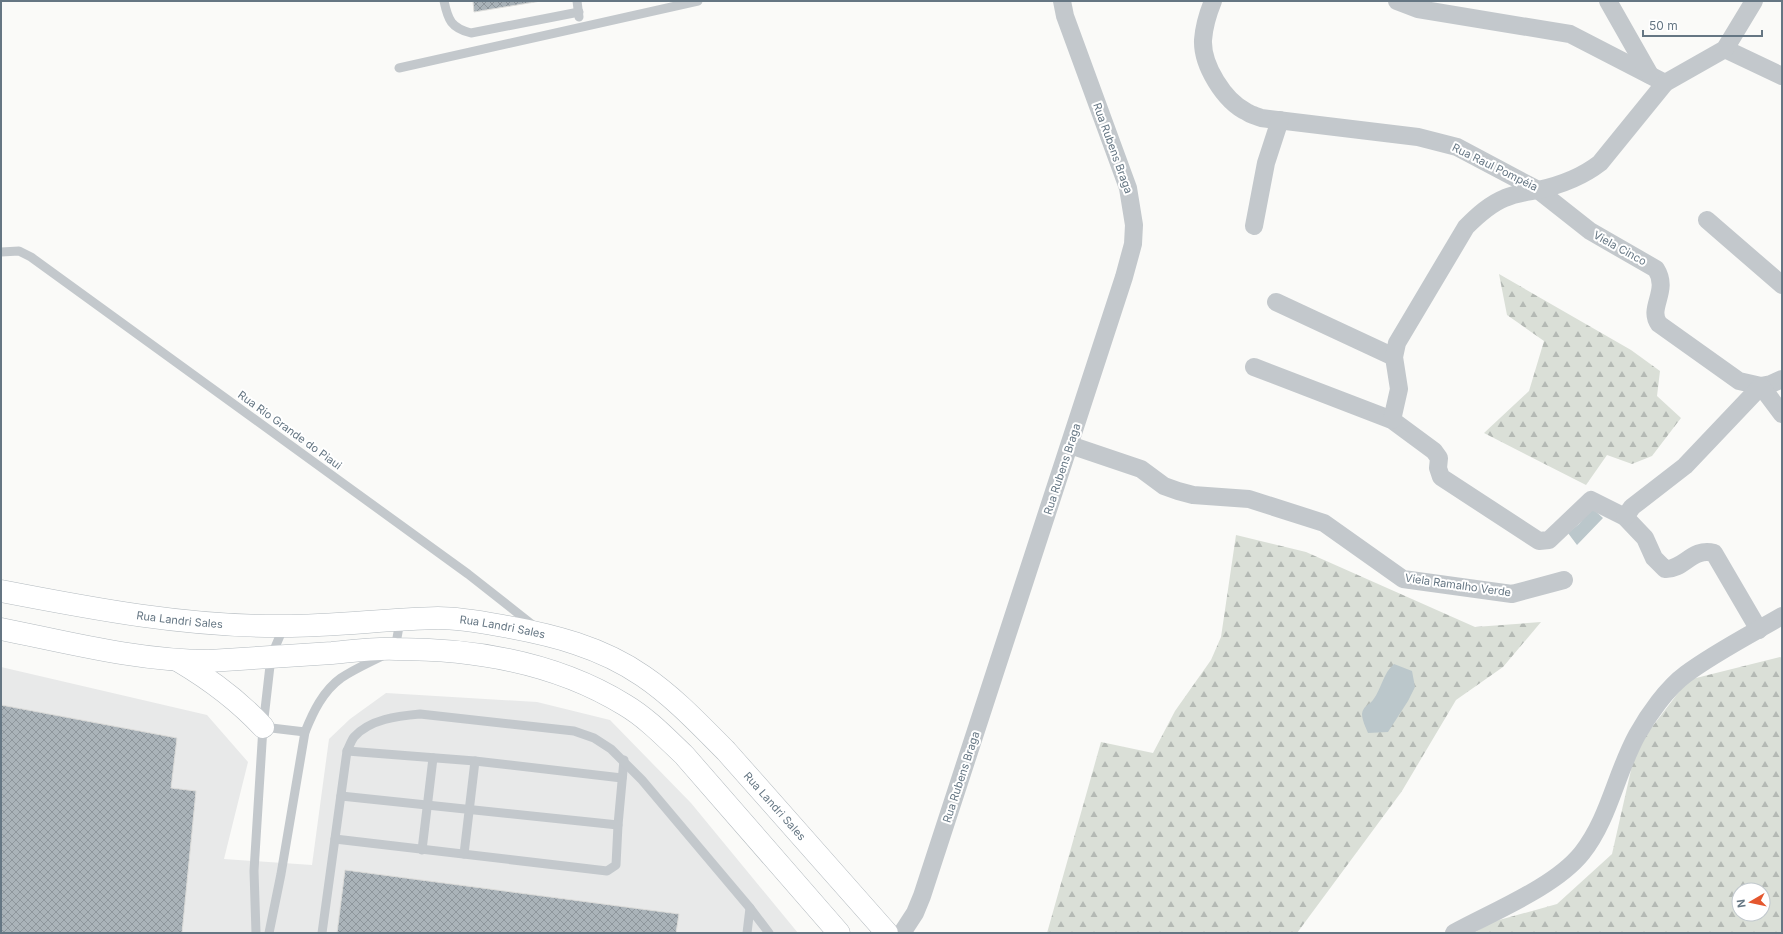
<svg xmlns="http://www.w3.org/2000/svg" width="1783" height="934" font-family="Inter,sans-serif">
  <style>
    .built { fill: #e8e9e9 }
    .forest { fill: url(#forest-firs); fill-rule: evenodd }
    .water { fill: #bbc7cb }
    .building { fill: url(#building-cross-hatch); stroke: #dcdcda }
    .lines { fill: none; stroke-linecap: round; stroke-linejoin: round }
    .secondary-casing { stroke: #b3babf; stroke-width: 23 }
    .lane { stroke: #c3c8cc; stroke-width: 9 }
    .street { stroke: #c3c8cc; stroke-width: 18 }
    .secondary { stroke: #fff; stroke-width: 22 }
    .labels { text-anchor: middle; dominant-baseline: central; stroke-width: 4; stroke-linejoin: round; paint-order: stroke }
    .street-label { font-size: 11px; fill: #657683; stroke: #fff }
  </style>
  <defs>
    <pattern id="forest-firs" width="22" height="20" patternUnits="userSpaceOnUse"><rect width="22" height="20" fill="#dadfd7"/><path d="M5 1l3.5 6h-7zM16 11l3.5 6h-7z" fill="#b4b9b4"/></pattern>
    <pattern id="building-cross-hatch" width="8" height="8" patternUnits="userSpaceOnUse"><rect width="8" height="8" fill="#aab3b9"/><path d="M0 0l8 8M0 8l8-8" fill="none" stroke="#8e969c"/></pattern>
  </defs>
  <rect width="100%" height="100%" fill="#fafaf8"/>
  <!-- built -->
  <path class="built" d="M 1,667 L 207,715 L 248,762 L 224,859 L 312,865 L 329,739 L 350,719 L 386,693 L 537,702 L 610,720 L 691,803 L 798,933 L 1,933 Z"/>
  <!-- forest -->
  <g class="forest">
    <path d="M 1499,274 L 1631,350 L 1660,371 L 1657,396 L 1681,418 L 1652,456 L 1632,464 L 1607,455 L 1586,485 L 1484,433 L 1529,391 L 1544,341 L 1507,315 Z"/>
    <path d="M 1236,535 L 1306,552 L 1475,627 L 1541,622 L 1503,667 L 1456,700 L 1402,791 L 1297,933 L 1047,933 L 1101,742 L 1153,753 L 1175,711 L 1211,660 L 1221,637 Z"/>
    <path d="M 1780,657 L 1782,658 L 1782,933 L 1474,933 L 1492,922 L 1557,904 L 1612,854 L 1636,748 L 1688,680 ZM 1739,890 L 1763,890 L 1763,914 L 1739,914 Z"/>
  </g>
  <!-- water -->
  <g class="water">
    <path d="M 1592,508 L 1603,518 L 1577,545 L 1568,533 L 1579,524 Z"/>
    <path d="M 1394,664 L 1412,671 L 1415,687 L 1408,701 L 1388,732 L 1368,733 C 1366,728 1362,720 1362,714 C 1363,706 1369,705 1373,700 C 1382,688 1383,673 1394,664 Z"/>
  </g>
  <!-- building -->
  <g class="building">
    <path d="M 473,1 L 541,1 L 474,12 Z"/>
    <path d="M 1,705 L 177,738 L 171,788 L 196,791 L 182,933 L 1,933 Z"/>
    <path d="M 345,870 L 679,914 L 676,933 L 337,933 Z"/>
  </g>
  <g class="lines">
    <!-- secondary casing -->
    <g class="secondary-casing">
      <g id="secondary">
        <path id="s1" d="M 1,591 C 94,609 188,627 284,626 C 335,626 387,619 438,618 C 460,618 481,622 503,626 C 553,635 601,647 643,676 C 674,697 700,725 726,751 L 887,933"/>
        <path d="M 1,629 C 70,643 139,661 209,661 C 250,658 291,656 332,653 C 353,651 375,648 396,649 C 474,649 557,663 625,705 C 647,718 666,738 684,755 L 839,933"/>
        <path d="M 179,661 C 211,680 238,700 263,727"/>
      </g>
    </g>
    <!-- lane -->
    <g class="lane">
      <path d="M 444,1 C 448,20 451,28 471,33 L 579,12"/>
      <path d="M 577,1 L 579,17"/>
      <path d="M 399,68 L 698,1"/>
      <path d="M 1,252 L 19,251 L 31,257 L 468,574 L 534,626"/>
      <path d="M 263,727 L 305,732"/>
      <path d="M 347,751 L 475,761 L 622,778"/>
      <path d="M 341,796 L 618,825 L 624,760"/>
      <path d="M 335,839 L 607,871 L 616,865 L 618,825"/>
      <path d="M 422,850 L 433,758"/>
      <path d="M 464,854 L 475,761"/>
      <path d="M 256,933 L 254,871 L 263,727 L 271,657 L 284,626"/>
      <path d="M 269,933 L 281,874 L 305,732 C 313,712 323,691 341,678 C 357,667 378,659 395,649 L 400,621"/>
      <path d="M 322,933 L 347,751 C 349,747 351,741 354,737 C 370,719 398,716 420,714 L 574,731 L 594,738 L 611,749 L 642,780 L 750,908 L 769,933"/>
      <path d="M 747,933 L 750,908"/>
    </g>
    <!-- street -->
    <g class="street">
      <path d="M 1213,1 C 1208,13 1204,27 1203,40 C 1202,65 1224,101 1247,112 C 1251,115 1257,116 1261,118 L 1418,137 L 1457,147 L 1538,190 L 1590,231 L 1656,269 C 1670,291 1647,308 1659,324 L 1739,381 L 1761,386 L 1771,384 L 1782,379"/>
      <path d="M 1397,1 L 1418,9 L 1570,34 L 1665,83"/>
      <path d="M 1608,1 L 1650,75"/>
      <path d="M 1725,49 L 1782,76"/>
      <path d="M 1707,220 L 1782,285"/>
      <path d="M 1254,226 L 1266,163 L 1280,120"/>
      <path d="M 1276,302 L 1394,357"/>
      <path d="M 1254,367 L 1392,420 L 1434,451 L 1439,458 L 1438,468 L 1441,477 L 1539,541 L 1549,540 L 1591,500 L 1625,517 L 1645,538 L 1654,558 L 1665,569 C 1684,570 1692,547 1714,553 L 1759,630"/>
      <path d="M 1392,420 L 1399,389 L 1394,357 L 1397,343 L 1466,227 C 1478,215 1490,204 1505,198 C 1516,193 1527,192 1538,190 C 1561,185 1582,177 1600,163 L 1665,83 L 1725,49 L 1754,1"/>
      <path d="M 1070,445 L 1141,469 L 1164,486 L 1178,491 L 1193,495 L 1249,499 L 1324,523 L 1403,579 L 1512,594 L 1564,580"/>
      <path d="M 1625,517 L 1632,507 L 1685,466 L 1761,386 L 1782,414"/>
      <path d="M 902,933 L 915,913 L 922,896 L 1124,277 L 1133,244 L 1134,225 L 1128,188 L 1065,16 L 1062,1"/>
      <path d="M 1454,933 C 1492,912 1555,887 1582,853 C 1609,819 1616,773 1637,735 C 1648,715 1667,688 1686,674 C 1714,653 1751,634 1782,616"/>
    </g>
    <!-- secondary -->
    <use href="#secondary" class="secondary"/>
  </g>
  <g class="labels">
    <!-- street labels -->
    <g class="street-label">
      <text transform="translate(1113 148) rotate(70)">Rua Rubens Braga</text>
      <text transform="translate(1495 167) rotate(26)">Rua Raul Pompéia</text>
      <text transform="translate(1620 248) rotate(29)">Viela Cinco</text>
      <text transform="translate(290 430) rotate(36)">Rua Rio Grande do Piaui</text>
      <text transform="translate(1062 469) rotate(-72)">Rua Rubens Braga</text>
      <text transform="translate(1458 585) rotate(8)">Viela Ramalho Verde</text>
      <text stroke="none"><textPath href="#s1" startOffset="181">Rua Landri Sales</textPath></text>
      <text stroke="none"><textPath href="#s1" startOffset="505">Rua Landri Sales</textPath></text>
      <text transform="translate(961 777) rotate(-72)">Rua Rubens Braga</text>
      <text stroke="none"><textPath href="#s1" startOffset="841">Rua Landri Sales</textPath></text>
    </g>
  </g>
  <!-- border -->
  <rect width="1783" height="934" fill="none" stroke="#657683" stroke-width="4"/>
  <!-- north arrow -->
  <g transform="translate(1751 902) rotate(261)"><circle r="19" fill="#ffffff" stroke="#c1c8cd"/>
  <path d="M0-3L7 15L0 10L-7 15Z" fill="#e4572e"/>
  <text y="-6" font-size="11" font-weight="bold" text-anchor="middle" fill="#657683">N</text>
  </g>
  <!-- scale -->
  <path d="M1643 30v6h119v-6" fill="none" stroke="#657683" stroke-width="2"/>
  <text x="1649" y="30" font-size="12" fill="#657683" stroke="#ffffff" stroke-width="3" paint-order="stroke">50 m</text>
</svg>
